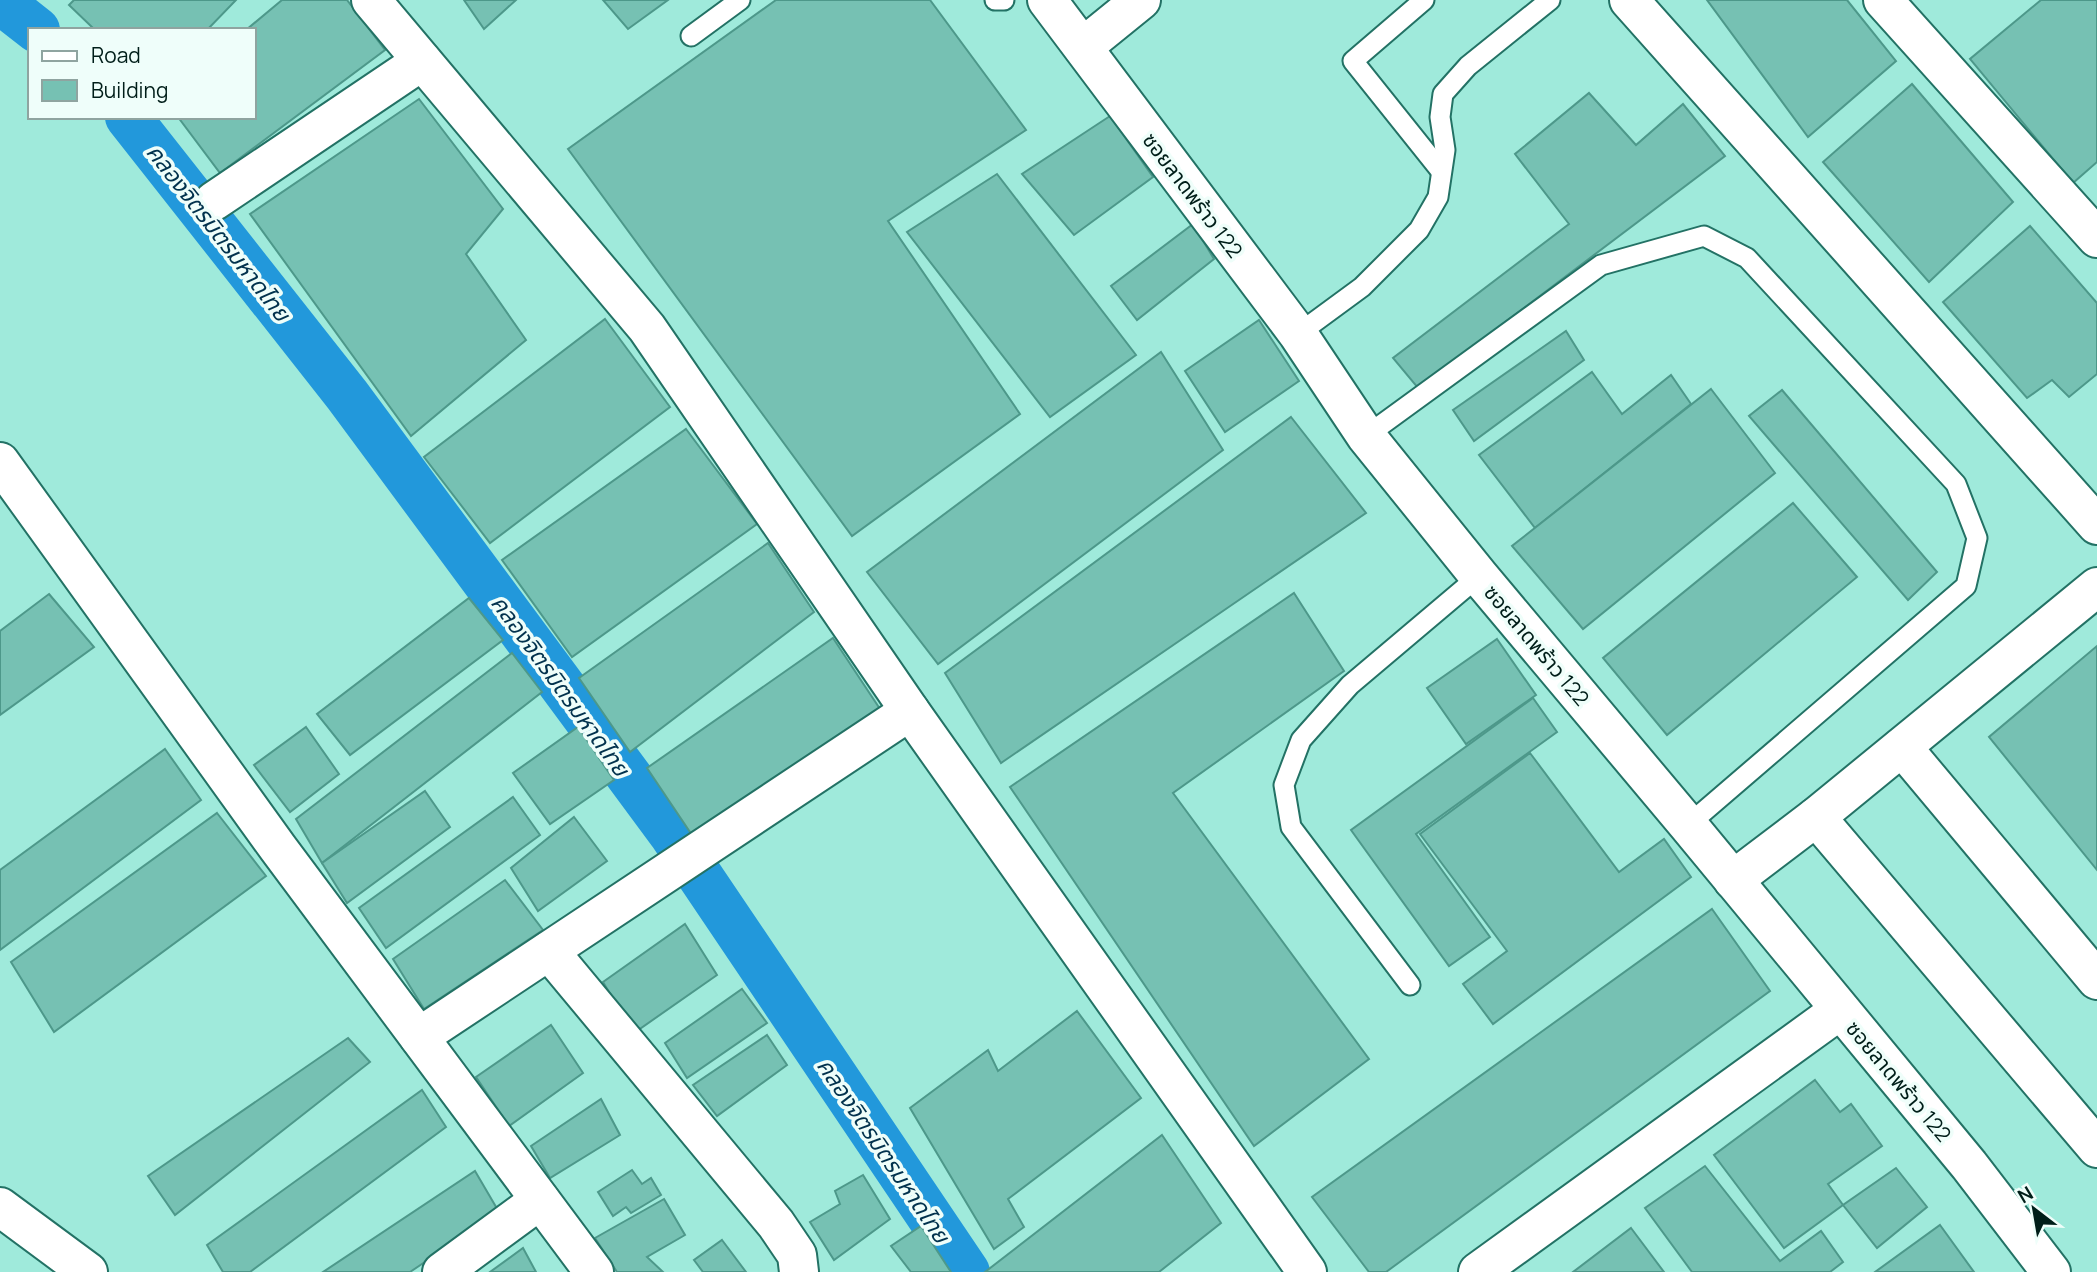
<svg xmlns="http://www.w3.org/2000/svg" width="2097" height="1272" font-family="Manrope,'Noto Sans Thai',sans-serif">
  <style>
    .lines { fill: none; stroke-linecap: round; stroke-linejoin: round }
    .canal { stroke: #2298db; stroke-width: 46 }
    .building { fill: #76c1b3; stroke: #4d988a; stroke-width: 2 }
    .lane-casing { stroke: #237265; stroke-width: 23 }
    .street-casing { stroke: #237265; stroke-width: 42 }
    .secondary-casing { stroke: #237265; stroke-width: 42 }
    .lane { stroke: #fff; stroke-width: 19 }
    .street { stroke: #fff; stroke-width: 38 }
    .secondary { stroke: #fff; stroke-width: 38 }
    .labels { text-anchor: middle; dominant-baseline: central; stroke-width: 7; stroke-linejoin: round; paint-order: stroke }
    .street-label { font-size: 21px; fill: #001e19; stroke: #effefa }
    .water-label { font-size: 23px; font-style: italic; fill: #02324d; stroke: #effefa }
  </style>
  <rect width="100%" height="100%" fill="#9feadb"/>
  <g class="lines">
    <!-- canal -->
    <g class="canal">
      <path d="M 0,1 L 37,30"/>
      <path d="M 128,117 L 347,395 L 671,833 L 967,1272"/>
    </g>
  </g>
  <!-- building -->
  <g class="building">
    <path d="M 74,0 L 236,0 L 207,30 L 95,30 L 69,5 Z"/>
    <path d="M 282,0 L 347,0 L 385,50 L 220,173 L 178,117 L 254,117 L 254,30 L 246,30 Z"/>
    <path d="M 464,0 L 516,0 L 484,29 Z"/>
    <path d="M 603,0 L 668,0 L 628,29 Z"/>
    <path d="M 776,0 L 930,0 L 1026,130 L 888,221 L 1020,414 L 852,536 L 568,149 Z"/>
    <path d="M 1707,0 L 1847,0 L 1896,61 L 1808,137 Z"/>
    <path d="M 2041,0 L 2097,0 L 2097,162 L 2073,183 L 1970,59 Z"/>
    <path d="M 1912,84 L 2013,202 L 1929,282 L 1823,162 Z"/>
    <path d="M 1589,93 L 1636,145 L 1683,104 L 1725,156 L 1418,388 L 1393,358 L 1569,224 L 1515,154 Z"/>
    <path d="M 419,99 L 503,209 L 466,254 L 526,340 L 411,436 L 250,214 Z"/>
    <path d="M 1110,116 L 1153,177 L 1074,235 L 1022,174 Z"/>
    <path d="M 997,174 L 1136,355 L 1050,417 L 907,232 Z"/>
    <path d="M 1193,224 L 1214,259 L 1137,320 L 1111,286 Z"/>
    <path d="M 2030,226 L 2097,303 L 2097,374 L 2069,397 L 2052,380 L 2027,398 L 1943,302 Z"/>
    <path d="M 605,319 L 670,407 L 490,543 L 424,457 Z"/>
    <path d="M 1259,320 L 1299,381 L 1225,432 L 1185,371 Z"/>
    <path d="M 1566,331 L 1584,360 L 1474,441 L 1453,410 Z"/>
    <path d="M 1161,352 L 1223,450 L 938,664 L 867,572 Z"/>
    <path d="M 1592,372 L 1622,414 L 1671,375 L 1691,404 L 1535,528 L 1479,455 Z"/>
    <path d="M 1711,389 L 1775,473 L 1583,629 L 1512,546 Z"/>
    <path d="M 1782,390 L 1937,572 L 1908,600 L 1749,416 Z"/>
    <path d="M 1291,417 L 1366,513 L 1001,763 L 945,673 Z"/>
    <path d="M 686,429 L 757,524 L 572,657 L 502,560 Z"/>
    <path d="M 1793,503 L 1857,577 L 1667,735 L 1603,658 Z"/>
    <path d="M 768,543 L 814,612 L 630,752 L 579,678 Z"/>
    <path d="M 1294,593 L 1344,671 L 1173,793 L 1369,1059 L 1254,1146 L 1010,787 Z"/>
    <path d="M 49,594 L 94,647 L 0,715 L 0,631 Z"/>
    <path d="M 469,598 L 503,640 L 350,755 L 317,714 Z"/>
    <path d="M 833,638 L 880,709 L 692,835 L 647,768 Z"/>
    <path d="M 1497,639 L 1536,695 L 1466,744 L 1427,688 Z"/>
    <path d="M 2097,646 L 2097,870 L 1989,737 Z"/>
    <path d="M 512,653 L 542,692 L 322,863 L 296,819 Z"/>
    <path d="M 1533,698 L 1557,732 L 1416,834 L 1490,937 L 1449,966 L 1351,830 Z"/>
    <path d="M 306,727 L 339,774 L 290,812 L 254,765 Z"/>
    <path d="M 578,727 L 614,780 L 550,824 L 513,773 Z"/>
    <path d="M 165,749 L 201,800 L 0,950 L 0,870 Z"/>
    <path d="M 1530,753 L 1619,872 L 1664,839 L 1691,877 L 1493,1024 L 1463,984 L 1507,951 L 1420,834 Z"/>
    <path d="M 425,791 L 450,827 L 347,903 L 322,863 Z"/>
    <path d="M 513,797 L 540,835 L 386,948 L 359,908 Z"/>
    <path d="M 217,813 L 266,876 L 54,1032 L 11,962 Z"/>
    <path d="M 574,817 L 607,861 L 538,911 L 511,868 Z"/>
    <path d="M 505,880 L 543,930 L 424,1009 L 393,959 Z"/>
    <path d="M 1712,909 L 1770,991 L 1386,1272 L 1369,1272 L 1312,1197 Z"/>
    <path d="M 685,924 L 717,975 L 634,1033 L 603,982 Z"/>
    <path d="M 742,989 L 767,1023 L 687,1078 L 665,1043 Z"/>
    <path d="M 1077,1011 L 1141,1098 L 1008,1199 L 1024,1227 L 994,1249 L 910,1108 L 988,1050 L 998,1071 Z"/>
    <path d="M 551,1025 L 583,1073 L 509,1126 L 476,1077 Z"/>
    <path d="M 767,1035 L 787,1065 L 717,1116 L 693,1085 Z"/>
    <path d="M 348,1038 L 370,1062 L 175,1215 L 148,1176 Z"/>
    <path d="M 1815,1080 L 1840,1112 L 1851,1104 L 1882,1146 L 1828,1184 L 1843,1205 L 1784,1248 L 1714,1155 Z"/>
    <path d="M 422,1090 L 446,1127 L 250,1272 L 223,1272 L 207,1245 Z"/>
    <path d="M 601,1099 L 620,1135 L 550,1178 L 531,1146 Z"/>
    <path d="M 1162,1135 L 1221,1223 L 1159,1272 L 985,1272 Z"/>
    <path d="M 1705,1166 L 1780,1261 L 1821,1231 L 1843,1262 L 1830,1272 L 1692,1272 L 1645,1208 Z"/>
    <path d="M 1896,1168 L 1927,1207 L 1877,1248 L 1843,1205 Z"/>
    <path d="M 632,1170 L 642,1184 L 651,1178 L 661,1195 L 631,1213 L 626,1207 L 613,1216 L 598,1192 Z"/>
    <path d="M 475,1171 L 499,1212 L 410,1272 L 323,1272 Z"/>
    <path d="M 863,1175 L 890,1219 L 834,1260 L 810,1222 L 840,1204 L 835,1191 Z"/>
    <path d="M 664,1199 L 685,1235 L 647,1257 L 663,1272 L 617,1272 L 595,1238 Z"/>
    <path d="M 1940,1225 L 1974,1272 L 1875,1272 Z"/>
    <path d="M 921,1226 L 951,1272 L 911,1272 L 891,1246 Z"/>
    <path d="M 1631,1228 L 1664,1272 L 1573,1272 Z"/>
    <path d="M 722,1240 L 746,1272 L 703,1272 L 694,1260 Z"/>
    <path d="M 523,1248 L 536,1272 L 490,1272 Z"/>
  </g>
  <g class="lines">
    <!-- lane casing -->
    <g class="lane-casing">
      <g id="lane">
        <path d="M 995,0 L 1004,0"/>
        <path d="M 1424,0 L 1353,61 L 1441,171"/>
        <path d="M 691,36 L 740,0"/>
        <path d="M 1298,334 L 1362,287 L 1419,230 L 1438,197 L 1445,150 L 1440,117 L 1443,94 L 1468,66 L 1550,0"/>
        <path d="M 1366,436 L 1601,265 L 1704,236 L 1747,258 L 1956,484 L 1977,538 L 1966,586 L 1688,825"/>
        <path d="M 1410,985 L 1291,827 L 1284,785 L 1301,740 L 1350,685 L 1479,576"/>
      </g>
    </g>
    <!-- street casing -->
    <g class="street-casing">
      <g id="street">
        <path d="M 371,0 L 647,328 L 910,711 L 1307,1272"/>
        <path d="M 1629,0 L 2097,525"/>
        <path d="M 1883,0 L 2097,238"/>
        <path d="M 1083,47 L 1141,0"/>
        <path d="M 214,201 L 422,61"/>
        <path d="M 0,462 L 278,848 L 594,1272"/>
        <path d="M 1902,747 L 2097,980"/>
        <path d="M 1816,817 L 2097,1148"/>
        <path d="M 1733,880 L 1816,817 L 2097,587"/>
        <path d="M 549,951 L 776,1224 L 797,1255 L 799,1272"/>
        <path d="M 419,1037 L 910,711"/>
        <path d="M 0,1207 L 88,1272"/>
        <path d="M 442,1272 L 540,1200"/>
        <path d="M 1478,1272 L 1840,1010"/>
      </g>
    </g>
    <!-- secondary casing -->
    <g class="secondary-casing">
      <path id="secondary" d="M 1047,0 L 1298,334 L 1366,436 L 1479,576 L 1688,825 L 1969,1165 L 2051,1272"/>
    </g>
    <!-- lane -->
    <use href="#lane" class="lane"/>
    <!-- street -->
    <use href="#street" class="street"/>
    <!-- secondary -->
    <use href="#secondary" class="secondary"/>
  </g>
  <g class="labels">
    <!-- street labels -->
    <g class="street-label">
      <text transform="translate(1193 195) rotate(53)">ซอยลาดพร้าว 122</text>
      <text transform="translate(1537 645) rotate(50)">ซอยลาดพร้าว 122</text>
      <text transform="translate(1899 1081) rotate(50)">ซอยลาดพร้าว 122</text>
    </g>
    <!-- water labels -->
    <g class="water-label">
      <text transform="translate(219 232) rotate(52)">คลองจิตรมิตรมหาดไทย</text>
      <text transform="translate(561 685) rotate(54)">คลองจิตรมิตรมหาดไทย</text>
      <text transform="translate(884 1150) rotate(56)">คลองจิตรมิตรมหาดไทย</text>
    </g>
  </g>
  <!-- legend -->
  <rect x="28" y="28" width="228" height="91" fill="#effefa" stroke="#8fa4a0" stroke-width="2"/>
  <rect x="42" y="51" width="35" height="10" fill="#ffffff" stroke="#8fa4a0" stroke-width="2"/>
  <text x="91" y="63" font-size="21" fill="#001e19">Road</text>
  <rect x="42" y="80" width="35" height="21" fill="#76c1b3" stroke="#8fa4a0" stroke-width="2"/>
  <text x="91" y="98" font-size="21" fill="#001e19">Building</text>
  <!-- north arrow -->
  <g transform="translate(2034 1209) rotate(329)" stroke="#effefa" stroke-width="5" paint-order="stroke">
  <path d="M0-5L12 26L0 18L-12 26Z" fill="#001e19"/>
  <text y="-10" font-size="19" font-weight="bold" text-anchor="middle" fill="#001e19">N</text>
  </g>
</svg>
